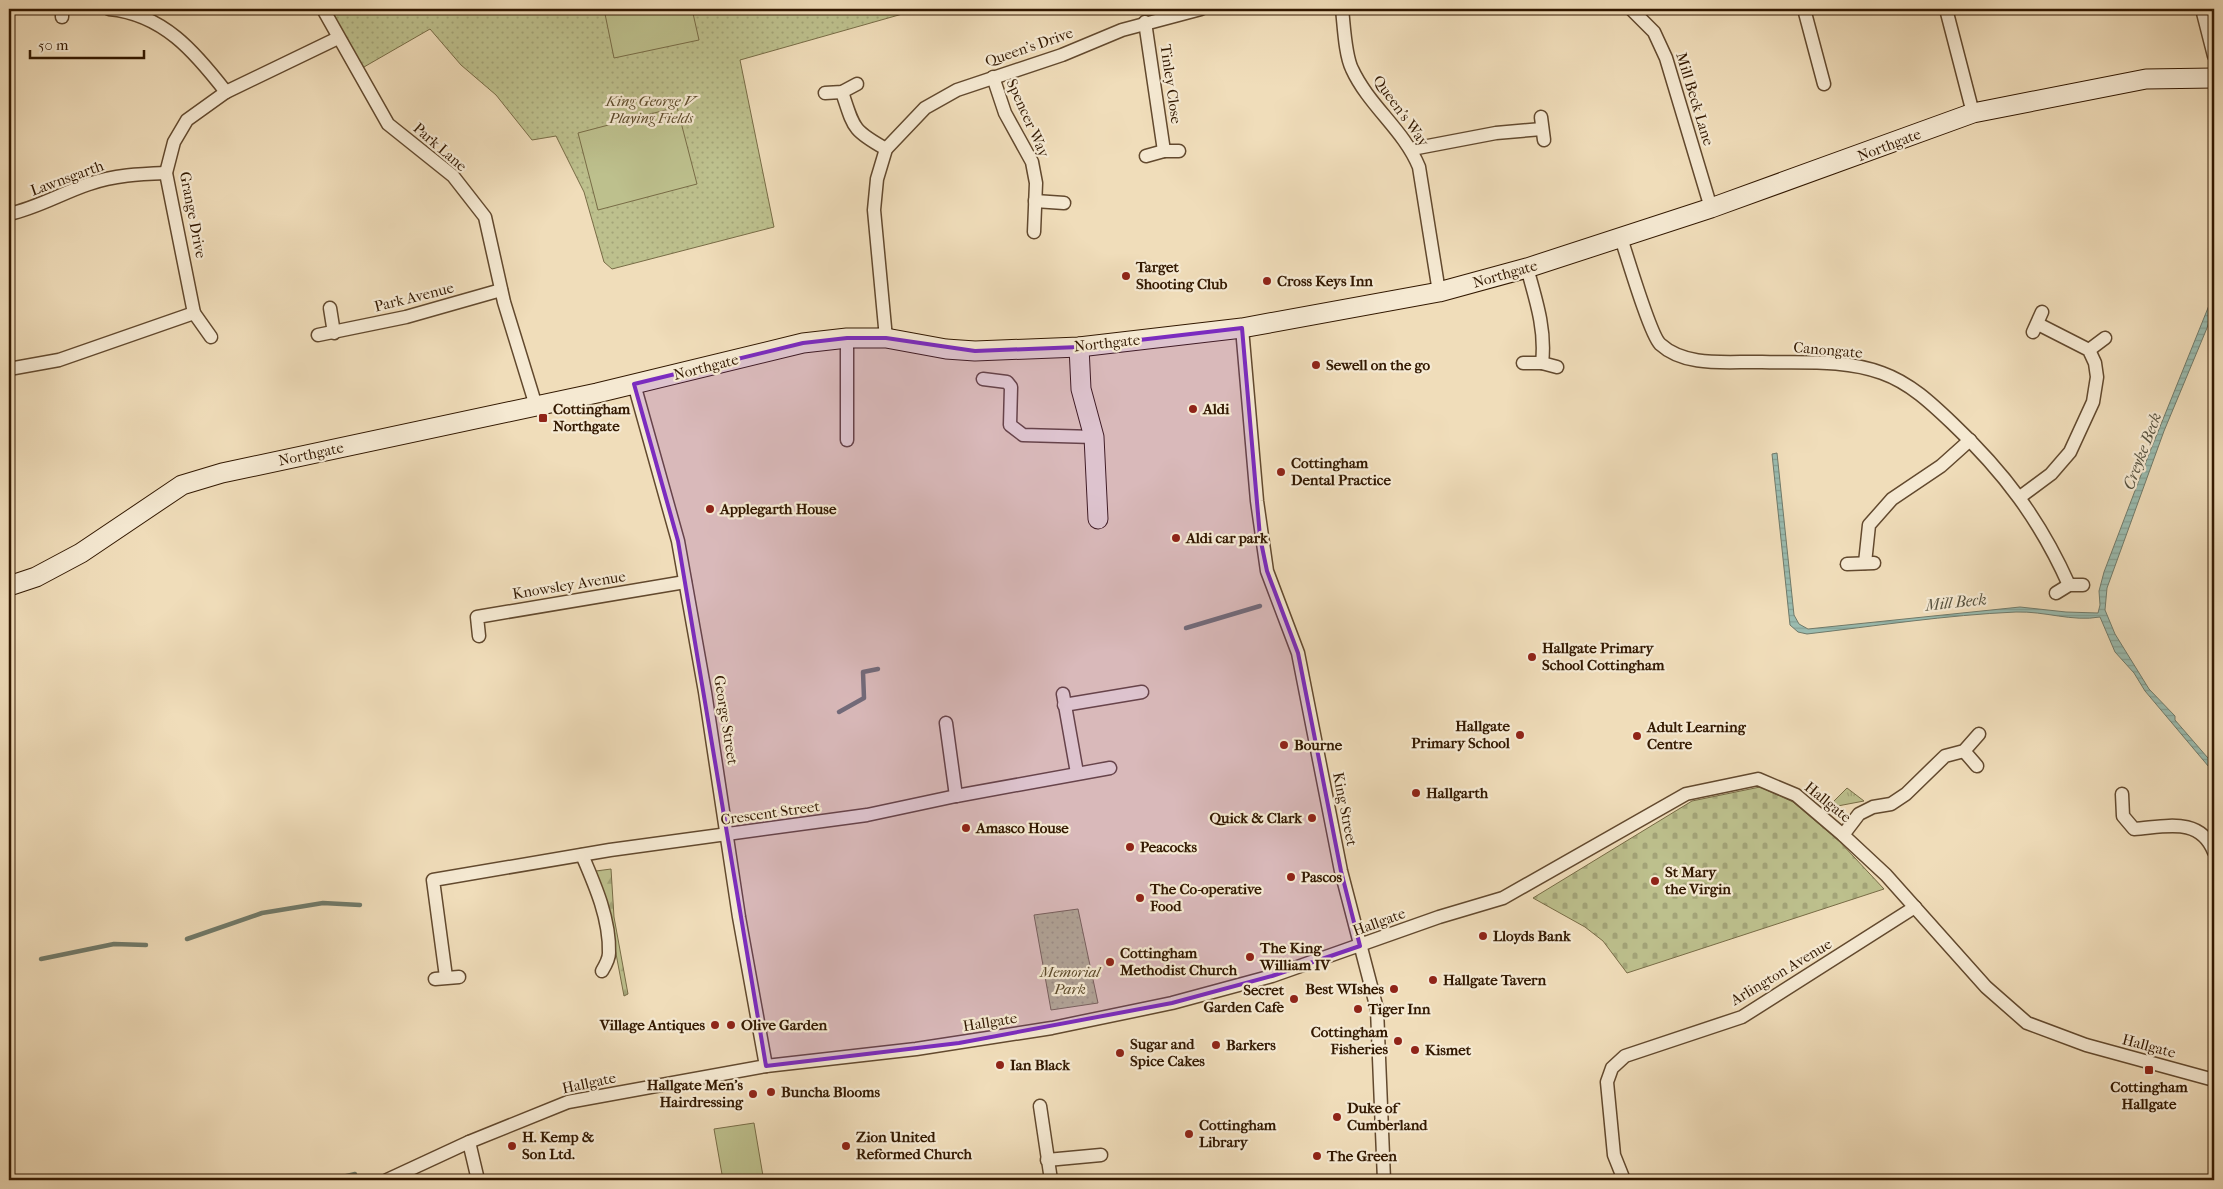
<svg xmlns="http://www.w3.org/2000/svg" width="2223" height="1189" font-family="'IM FELL French Canon',serif">
  <style>
    .grass { fill: url(#grass-tufts); stroke: #786c46 }
    .forest { fill: url(#forest-firs); stroke: #786c46 }
    .cemetery { fill: url(#cemetery-stones); stroke: #786c46 }
    .park { fill: url(#park-dots); stroke: #786c46 }
    .garden { fill: #bdc08d; stroke: #786c46 }
    .water { fill: url(#water-rules); stroke: #707a6a }
    .lines { fill: none; stroke-linecap: round; stroke-linejoin: round }
    .stream { stroke: #707a6a; stroke-width: 4.5 }
    .street-casing { stroke: #62492e; stroke-width: 15 }
    .secondary-casing { stroke: #321800; stroke-width: 21 }
    .street { stroke: #f5e9d2; stroke-width: 12 }
    .secondary { stroke: #f5e9d2; stroke-width: 19 }
    .marked { fill: #7b2cbf; fill-opacity: 0.2; stroke: #7b2cbf; stroke-width: 4; stroke-linejoin: round }
    .poi-dot { fill: #8f2418; stroke: #f5e9d2; stroke-width: 2 }
    .labels { text-anchor: middle; dominant-baseline: central; stroke-width: 4.5; stroke-linejoin: round; paint-order: stroke }
    .street-label { font-size: 15px; fill: #321800; stroke: #f5e9d2 }
    .park-label { font-size: 15px; font-style: italic; fill: #5c4a2a; stroke: #f5e9d2 }
    .poi-label { font-size: 15px; font-weight: bold; fill: #321800; stroke: #f5e9d2; text-anchor: start }
    .water-label { font-size: 16px; font-style: italic; fill: #56513e; stroke: #f5e9d2 }
  </style>
  <defs>
    <pattern id="grass-tufts" width="24" height="20" patternUnits="userSpaceOnUse" patternTransform="scale(1.25)"><rect width="24" height="20" fill="#bdc08d"/><path d="M3 7l-1-3M5 7V3M7 7l1-3M15 17l-1-3M17 17v-4M19 17l1-3" fill="none" stroke="#a3a478"/></pattern>
    <pattern id="forest-firs" width="22" height="20" patternUnits="userSpaceOnUse" patternTransform="scale(1.25)"><rect width="22" height="20" fill="#bdc08d"/><path d="M5 1l3.5 6h-7zM16 11l3.5 6h-7z" fill="#a3a478"/></pattern>
    <pattern id="cemetery-stones" width="16" height="16" patternUnits="userSpaceOnUse" patternTransform="scale(1.25)"><rect width="16" height="16" fill="#bdc08d"/><path d="M2 7V4a2 2 0 0 1 4 0v3zM10 15v-3a2 2 0 0 1 4 0v3z" fill="#a3a478"/></pattern>
    <pattern id="park-dots" width="8" height="8" patternUnits="userSpaceOnUse" patternTransform="scale(1.25)"><rect width="8" height="8" fill="#bdc08d"/><path d="M2 2h.1M6 6h.1" fill="none" stroke="#a3a478" stroke-width="1.8" stroke-linecap="round"/></pattern>
    <pattern id="water-rules" width="6" height="5" patternUnits="userSpaceOnUse" patternTransform="scale(1.25)"><rect width="6" height="5" fill="#9abcb0"/><path d="M0 2.5h6" fill="none" stroke="#85a196"/></pattern>
  </defs>
  <rect width="100%" height="100%" fill="#f0ddba"/>
  <filter id="stains"><feTurbulence type="fractalNoise" baseFrequency=".004" numOctaves="4"/><feColorMatrix values="0 0 0 0 .2 0 0 0 0 .09 0 0 0 0 .02 0 0 0 .5 -.17"/></filter>
  <radialGradient id="worn" r=".72"><stop offset=".6" stop-color="#630" stop-opacity="0"/><stop offset="1" stop-color="#630" stop-opacity=".3"/></radialGradient>
  <!-- grass -->
  <path class="grass" d="M 1847,788 L 1864,801 L 1827,808 Z"/>
  <!-- forest -->
  <path class="forest" d="M 611,869 L 614,917 L 628,994 L 624,996 L 610,922 L 596,871 Z"/>
  <!-- cemetery -->
  <path class="cemetery" d="M 1760,787 L 1793,802 L 1839,841 L 1884,889 L 1627,973 L 1603,941 L 1585,927 L 1533,898 L 1692,801 Z"/>
  <!-- park -->
  <g class="park">
    <path d="M 324,9 L 920,9 L 740,60 L 774,227 L 612,269 L 604,262 L 584,192 L 556,136 L 532,140 L 496,95 L 461,65 L 430,29 L 357,71 Z"/>
    <path d="M 1078,909 L 1098,1003 L 1051,1010 L 1034,915 Z"/>
  </g>
  <!-- garden -->
  <g class="garden">
    <path d="M 604,9 L 692,9 L 699,40 L 614,58 Z"/>
    <path d="M 677,107 L 697,184 L 598,210 L 578,133 Z"/>
    <path d="M 754,1123 L 763,1176 L 723,1180 L 714,1129 Z"/>
  </g>
  <!-- water -->
  <path class="water" d="M 2214,293 L 2214,305 L 2207,328 L 2164,431 L 2107,588 L 2105,610 L 2115,634 L 2149,689 L 2175,716 L 2175,720 L 2214,765 L 2214,773 L 2145,691 L 2134,673 L 2115,652 L 2100,617 C 2072,622 2045,611 2016,612 C 1946,615 1876,626 1807,634 L 1798,632 L 1790,625 L 1772,454 L 1777,453 L 1794,615 L 1799,624 L 1808,629 L 2020,607 L 2066,612 L 2098,613 L 2100,605 L 2099,591 L 2104,572 L 2149,454 Z"/>
  <g class="lines">
    <!-- stream -->
    <g class="stream">
      <path d="M 1186,628 L 1260,606"/>
      <path d="M 839,712 L 864,698 L 863,672 L 878,669"/>
      <path d="M 187,939 L 262,913 L 323,903 L 360,905"/>
      <path d="M 41,959 L 114,944 L 146,945"/>
      <path d="M 330,1180 L 355,1174"/>
    </g>
    <!-- street casing -->
    <g class="street-casing">
      <g id="street">
        <path d="M 109,9 C 163,14 195,52 226,92"/>
        <path d="M 323,9 L 388,124 L 453,176 L 485,217 L 504,302 L 536,406"/>
        <path d="M 1342,9 C 1344,26 1345,55 1352,69 C 1369,106 1404,130 1419,167 L 1439,292"/>
        <path d="M 1631,9 L 1654,32 L 1666,58 L 1711,208"/>
        <path d="M 1804,9 L 1824,84"/>
        <path d="M 1946,9 L 1973,113"/>
        <path d="M 2202,9 L 2214,56"/>
        <path d="M 62,17 L 62,9"/>
        <path d="M 1145,22 L 1164,151"/>
        <path d="M 993,77 L 1005,113 L 1032,162 L 1036,183 L 1034,232"/>
        <path d="M 842,92 C 854,128 852,130 886,149"/>
        <path d="M 825,93 L 842,92 L 857,84"/>
        <path d="M 1541,117 L 1544,140"/>
        <path d="M 1412,149 L 1496,133 L 1542,129"/>
        <path d="M 1146,156 L 1164,151 L 1179,151"/>
        <path d="M 1035,201 L 1064,203"/>
        <path d="M 9,214 C 37,208 62,193 89,184 C 114,175 140,174 166,173"/>
        <path d="M 1621,238 C 1627,256 1650,334 1660,344 C 1686,368 1729,361 1762,362 C 1801,363 1845,359 1882,373 C 1910,383 1931,403 1952,423 C 2004,472 2040,520 2069,585"/>
        <path d="M 1527,268 C 1536,300 1546,330 1542,363"/>
        <path d="M 330,308 L 334,333"/>
        <path d="M 194,313 L 211,337"/>
        <path d="M 1242,328 L 1257,501 L 1267,571 L 1298,653 L 1341,871 L 1377,1009 L 1384,1180"/>
        <path d="M 2033,332 L 2042,312"/>
        <path d="M 318,335 L 406,317 L 501,290"/>
        <path d="M 847,338 L 847,440"/>
        <path d="M 886,338 L 874,210 L 877,179 L 886,149 L 925,108 L 957,90 L 1062,55 L 1122,30 L 1201,9"/>
        <path d="M 2089,350 L 2105,338"/>
        <path d="M 1523,363 L 1542,363 L 1557,367"/>
        <path d="M 9,369 L 59,360 L 194,313 L 166,173 L 174,142 L 187,120 L 226,92 L 338,38"/>
        <path d="M 983,379 L 1007,382 L 1011,387 L 1010,425 L 1023,435 L 1094,437"/>
        <path d="M 634,384 L 678,541 L 705,692 L 739,917 L 766,1066"/>
        <path d="M 2020,497 L 2051,474 L 2070,452 L 2093,402 L 2097,377 L 2095,363 L 2089,350 L 2038,324"/>
        <path d="M 1865,563 L 1869,525 L 1892,499 L 1941,466 L 1970,440"/>
        <path d="M 1847,564 L 1874,563"/>
        <path d="M 2056,593 L 2069,585 L 2083,585"/>
        <path d="M 479,636 L 477,617 L 685,582"/>
        <path d="M 1063,694 L 1077,773"/>
        <path d="M 1064,705 L 1142,692"/>
        <path d="M 946,723 L 956,796"/>
        <path d="M 1964,751 L 1977,766"/>
        <path d="M 2122,794 L 2123,816 L 2134,829 C 2165,827 2200,816 2214,852"/>
        <path d="M 1843,835 L 1859,814 L 1873,807 L 1891,804 L 1906,794 L 1945,756 L 1964,751 L 1979,734"/>
        <path d="M 582,855 C 595,885 610,919 609,953 C 609,959 605,966 602,971"/>
        <path d="M 446,977 L 433,880 L 610,850 L 867,815 L 956,796 L 1110,768"/>
        <path d="M 435,979 L 459,977"/>
        <path d="M 1040,1106 L 1051,1180"/>
        <path d="M 469,1142 L 478,1180"/>
        <path d="M 1047,1160 L 1101,1155"/>
        <path d="M 387,1180 L 469,1142 L 568,1102 L 766,1066 L 916,1049 L 1052,1028 L 1172,1003 L 1272,976 L 1439,917 L 1503,898 L 1686,794 L 1758,779 L 1796,795 L 1843,835 L 1886,875 L 1986,987 L 2027,1023 L 2086,1045 L 2214,1080"/>
        <path d="M 1624,1180 L 1614,1155 L 1607,1082 L 1612,1068 L 1625,1056 L 1742,1017 L 1915,907"/>
      </g>
    </g>
    <!-- secondary casing -->
    <g class="secondary-casing">
      <g id="secondary">
        <path d="M 1079,347 L 1081,389 L 1094,437 L 1098,519"/>
        <path d="M 9,586 L 36,577 L 81,553 L 182,485 L 222,473 L 597,393 L 803,343 L 847,338 L 886,338 L 946,349 L 975,351 L 1079,347 L 1242,328 L 1439,292 L 1527,268 L 1711,208 L 1973,113 L 2146,79 L 2214,78"/>
      </g>
    </g>
    <!-- street -->
    <use href="#street" class="street"/>
    <!-- secondary -->
    <use href="#secondary" class="secondary"/>
  </g>
  <!-- marked area -->
  <path class="marked" d="M 1242,328 L 1260,537 L 1267,571 L 1298,653 L 1341,871 L 1360,946 L 1272,976 L 1172,1003 L 959,1043 L 766,1066 L 678,541 L 634,384 L 803,343 L 847,338 L 886,338 L 975,351 L 1079,347 Z"/>
  <!-- markers -->
  <g class="poi-dot">
    <circle cx="1126" cy="276" r="5"/>
    <circle cx="1267" cy="281" r="5"/>
    <circle cx="1316" cy="365" r="5"/>
    <circle cx="1193" cy="409" r="5"/>
    <rect x="538" y="413" width="10" height="10" rx="2.5"/>
    <circle cx="1281" cy="472" r="5"/>
    <circle cx="710" cy="509" r="5"/>
    <circle cx="1176" cy="538" r="5"/>
    <circle cx="1532" cy="657" r="5"/>
    <circle cx="1520" cy="735" r="5"/>
    <circle cx="1637" cy="736" r="5"/>
    <circle cx="1284" cy="745" r="5"/>
    <circle cx="1416" cy="793" r="5"/>
    <circle cx="1312" cy="818" r="5"/>
    <circle cx="966" cy="828" r="5"/>
    <circle cx="1130" cy="847" r="5"/>
    <circle cx="1291" cy="877" r="5"/>
    <circle cx="1655" cy="881" r="5"/>
    <circle cx="1140" cy="898" r="5"/>
    <circle cx="1483" cy="936" r="5"/>
    <circle cx="1250" cy="957" r="5"/>
    <circle cx="1110" cy="962" r="5"/>
    <circle cx="1433" cy="980" r="5"/>
    <circle cx="1394" cy="989" r="5"/>
    <circle cx="1294" cy="999" r="5"/>
    <circle cx="1358" cy="1009" r="5"/>
    <circle cx="715" cy="1025" r="5"/>
    <circle cx="731" cy="1025" r="5"/>
    <circle cx="1398" cy="1041" r="5"/>
    <circle cx="1216" cy="1045" r="5"/>
    <circle cx="1415" cy="1050" r="5"/>
    <circle cx="1120" cy="1053" r="5"/>
    <circle cx="1000" cy="1065" r="5"/>
    <rect x="2144" y="1065" width="10" height="10" rx="2.5"/>
    <circle cx="771" cy="1092" r="5"/>
    <circle cx="753" cy="1094" r="5"/>
    <circle cx="1337" cy="1117" r="5"/>
    <circle cx="1189" cy="1134" r="5"/>
    <circle cx="512" cy="1146" r="5"/>
    <circle cx="846" cy="1146" r="5"/>
    <circle cx="1317" cy="1156" r="5"/>
  </g>
  <g class="labels">
    <!-- street labels -->
    <g class="street-label">
      <text transform="translate(1029 47) rotate(-19)">Queen's Drive</text>
      <text transform="translate(1171 84) rotate(82)">Tinley Close</text>
      <text transform="translate(1695 99) rotate(73)">Mill Beck Lane</text>
      <text transform="translate(1401 111) rotate(54)">Queen's Way</text>
      <text transform="translate(1028 118) rotate(66)">Spencer Way</text>
      <text transform="translate(1889 145) rotate(-21)">Northgate</text>
      <text transform="translate(440 147) rotate(41)">Park Lane</text>
      <text transform="translate(67 178) rotate(-20)">Lawnsgarth</text>
      <text transform="translate(193 215) rotate(79)">Grange Drive</text>
      <text transform="translate(1505 274) rotate(-16)">Northgate</text>
      <text transform="translate(414 297) rotate(-14)">Park Avenue</text>
      <text transform="translate(1107 343) rotate(-6)">Northgate</text>
      <text transform="translate(1828 350) rotate(5)">Canongate</text>
      <text transform="translate(706 367) rotate(-14)">Northgate</text>
      <text transform="translate(311 454) rotate(-12)">Northgate</text>
      <text transform="translate(569 585) rotate(-9)">Knowsley Avenue</text>
      <text transform="translate(726 720) rotate(81)">George Street</text>
      <text transform="translate(1828 802) rotate(39)">Hallgate</text>
      <text transform="translate(1345 809) rotate(79)">King Street</text>
      <text transform="translate(770 813) rotate(-8)">Crescent Street</text>
      <text transform="translate(1379 922) rotate(-20)">Hallgate</text>
      <text transform="translate(1781 972) rotate(-31)">Arlington Avenue</text>
      <text transform="translate(990 1022) rotate(-9)">Hallgate</text>
      <text transform="translate(2149 1046) rotate(15)">Hallgate</text>
      <text transform="translate(589 1083) rotate(-12)">Hallgate</text>
    </g>
    <!-- park labels -->
    <g class="park-label">
      <text x="651" y="101">King George V<tspan x="651" dy="17">Playing Fields</tspan></text>
      <text x="1070" y="972">Memorial<tspan x="1070" dy="17">Park</tspan></text>
    </g>
    <!-- poi labels -->
    <g class="poi-label">
      <text x="1136" y="267">Target<tspan x="1136" dy="17">Shooting Club</tspan></text>
      <text x="1277" y="281">Cross Keys Inn</text>
      <text x="1326" y="365">Sewell on the go</text>
      <text x="553" y="409">Cottingham<tspan x="553" dy="17">Northgate</tspan></text>
      <text x="1203" y="409">Aldi</text>
      <text x="1291" y="463">Cottingham<tspan x="1291" dy="17">Dental Practice</tspan></text>
      <text x="720" y="509">Applegarth House</text>
      <text x="1186" y="538">Aldi car park</text>
      <text x="1542" y="648">Hallgate Primary<tspan x="1542" dy="17">School Cottingham</tspan></text>
      <text x="1510" y="726" text-anchor="end">Hallgate<tspan x="1510" dy="17">Primary School</tspan></text>
      <text x="1647" y="727">Adult Learning<tspan x="1647" dy="17">Centre</tspan></text>
      <text x="1294" y="745">Bourne</text>
      <text x="1426" y="793">Hallgarth</text>
      <text x="1302" y="818" text-anchor="end">Quick &amp; Clark</text>
      <text x="976" y="828">Amasco House</text>
      <text x="1140" y="847">Peacocks</text>
      <text x="1665" y="872">St Mary<tspan x="1665" dy="17">the Virgin</tspan></text>
      <text x="1301" y="877">Pascos</text>
      <text x="1150" y="889">The Co-operative<tspan x="1150" dy="17">Food</tspan></text>
      <text x="1493" y="936">Lloyds Bank</text>
      <text x="1260" y="948">The King<tspan x="1260" dy="17">William IV</tspan></text>
      <text x="1120" y="953">Cottingham<tspan x="1120" dy="17">Methodist Church</tspan></text>
      <text x="1443" y="980">Hallgate Tavern</text>
      <text x="1384" y="989" text-anchor="end">Best WIshes</text>
      <text x="1284" y="990" text-anchor="end">Secret<tspan x="1284" dy="17">Garden Cafe</tspan></text>
      <text x="1368" y="1009">Tiger Inn</text>
      <text x="705" y="1025" text-anchor="end">Village Antiques</text>
      <text x="741" y="1025">Olive Garden</text>
      <text x="1388" y="1032" text-anchor="end">Cottingham<tspan x="1388" dy="17">Fisheries</tspan></text>
      <text x="1130" y="1044">Sugar and<tspan x="1130" dy="17">Spice Cakes</tspan></text>
      <text x="1226" y="1045">Barkers</text>
      <text x="1425" y="1050">Kismet</text>
      <text x="1010" y="1065">Ian Black</text>
      <text x="743" y="1085" text-anchor="end">Hallgate Men's<tspan x="743" dy="17">Hairdressing</tspan></text>
      <text x="2149" y="1087" text-anchor="middle">Cottingham<tspan x="2149" dy="17">Hallgate</tspan></text>
      <text x="781" y="1092">Buncha Blooms</text>
      <text x="1347" y="1108">Duke of<tspan x="1347" dy="17">Cumberland</tspan></text>
      <text x="1199" y="1125">Cottingham<tspan x="1199" dy="17">Library</tspan></text>
      <text x="522" y="1137">H. Kemp &amp;<tspan x="522" dy="17">Son Ltd.</tspan></text>
      <text x="856" y="1137">Zion United<tspan x="856" dy="17">Reformed Church</tspan></text>
      <text x="1327" y="1156">The Green</text>
    </g>
    <!-- water labels -->
    <g class="water-label">
      <text transform="translate(2142 451) rotate(-69)">Creyke Beck</text>
      <text transform="translate(1956 602) rotate(-6)">Mill Beck</text>
    </g>
  </g>
  <!-- margin -->
  <rect width="2223" height="1189" fill="none" stroke="#f0ddba" stroke-width="30"/>
  <rect x="10" y="10" width="2203" height="1169" fill="none" stroke="#321800" stroke-width="2.5"/>
  <rect x="15" y="15" width="2193" height="1159" fill="none" stroke="#321800"/>
  <!-- scale -->
  <path d="M30 50v8h114v-8" fill="none" stroke="#321800" stroke-width="2.5"/>
  <text x="38" y="50" font-size="15" fill="#321800" stroke="#f5e9d2" stroke-width="4" paint-order="stroke">50 m</text>
  <rect width="100%" height="100%" filter="url(#stains)"/>
  <rect width="100%" height="100%" fill="url(#worn)"/>
</svg>
